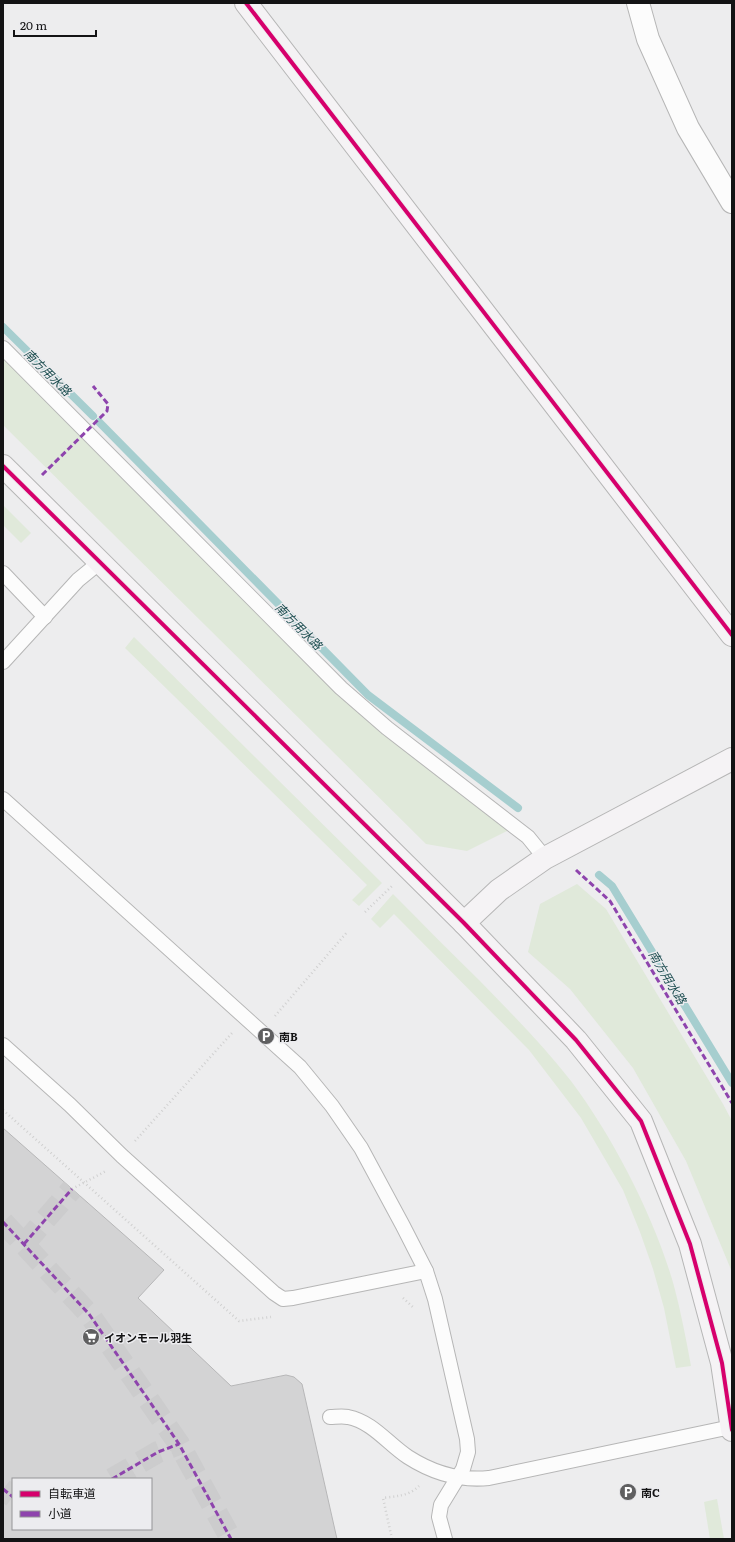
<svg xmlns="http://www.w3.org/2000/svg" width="735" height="1542" font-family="Literata,'Noto Sans JP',serif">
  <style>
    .green { fill: #e0e9da }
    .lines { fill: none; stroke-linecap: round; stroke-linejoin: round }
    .stream { stroke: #a6cecf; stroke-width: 8 }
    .building { fill: #d3d3d4; stroke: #b7b7b8; fill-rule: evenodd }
    .street-tunnel { stroke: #cccccd; stroke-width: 22; stroke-dasharray: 22 11; stroke-linecap: butt }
    .lane-casing { stroke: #b6b6b6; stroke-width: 16 }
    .street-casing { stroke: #b6b6b6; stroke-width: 24 }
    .secondary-casing { stroke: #b6b6b6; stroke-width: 24 }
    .path { stroke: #d0d0d0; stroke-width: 2.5; stroke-dasharray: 1 3; stroke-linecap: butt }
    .lane { stroke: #fcfcfc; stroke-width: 14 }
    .street { stroke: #fcfcfc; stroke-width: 22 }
    .secondary { stroke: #f5f3f5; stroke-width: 22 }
    .quiet { stroke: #8e44ad; stroke-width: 3; stroke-dasharray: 6 3; stroke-linecap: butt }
    .cycleway-casing { stroke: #ececef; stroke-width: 6 }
    .cycleway { stroke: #d6006c; stroke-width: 4 }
    .labels { text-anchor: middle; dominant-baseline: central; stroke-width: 3; stroke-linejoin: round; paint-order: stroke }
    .poi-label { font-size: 11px; font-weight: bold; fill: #131314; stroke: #ececef; text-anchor: start }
    .water-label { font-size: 12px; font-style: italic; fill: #1a4c4e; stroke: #ececef }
  </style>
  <rect width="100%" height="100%" fill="#ededee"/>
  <!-- green -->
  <g class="green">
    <path d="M 3,357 L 344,700 L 509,830 L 467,851 L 426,844 L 3,425 Z"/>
    <path d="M 3,505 L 31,533 L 21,543 L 3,525 Z"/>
    <path d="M 134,637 L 382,883 L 359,906 L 352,900 L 367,885 L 125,648 Z"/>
    <path d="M 577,884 L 606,909 L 723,1104 L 732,1121 L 732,1272 L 686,1161 L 633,1068 L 570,989 L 528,952 L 540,904 Z"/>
    <path d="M 393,894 C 422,923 450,952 479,980 C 511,1013 543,1045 571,1081 C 613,1137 655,1218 674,1286 C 681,1312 686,1339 691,1366 L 676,1368 L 664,1308 L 653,1269 L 640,1232 L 623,1190 L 581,1118 L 529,1050 L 394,914 L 380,928 L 371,919 Z"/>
    <path d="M 717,1499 L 724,1539 L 710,1539 L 704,1502 Z"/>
  </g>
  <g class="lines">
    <!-- stream -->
    <g class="stream">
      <path d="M 3,327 L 93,416"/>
      <path d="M 99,422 L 368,695 L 518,808"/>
      <path d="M 599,875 L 612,886 L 732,1083"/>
    </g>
  </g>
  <!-- building -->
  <path class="building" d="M 3,1128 L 164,1270 L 138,1298 L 231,1386 L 286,1375 L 294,1377 L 302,1384 L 337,1539 L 3,1539 ZM 13,1479 L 151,1479 L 151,1529 L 13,1529 Z"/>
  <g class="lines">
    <!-- street-tunnel -->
    <g class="street-tunnel">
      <path d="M 3,1222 L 89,1314 L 179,1444 L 231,1539"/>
      <path d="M 24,1244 L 72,1189"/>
      <path d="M 112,1479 L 158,1452 L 179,1444"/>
      <path d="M 3,1489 L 13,1497"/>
    </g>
    <!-- lane casing -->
    <g class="lane-casing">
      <g id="lane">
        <path d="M 3,348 L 341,688 L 387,728 L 528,837 L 545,858"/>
        <path d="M 3,573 L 45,617"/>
        <path d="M 3,662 L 78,580 L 100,562"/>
        <path d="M 3,799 L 300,1067 L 332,1106 L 361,1148 L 403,1226 L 426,1271 L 435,1299 L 467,1439 L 468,1452 L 463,1469 L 441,1505 L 439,1517 L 445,1539"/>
        <path d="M 3,1045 L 70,1105 L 122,1156 L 274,1293 L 283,1299 L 293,1298 L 426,1271"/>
        <path d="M 330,1417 C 335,1417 342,1416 348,1417 C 373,1422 388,1444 408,1457 C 433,1473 460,1481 489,1478 L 731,1427"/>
      </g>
    </g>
    <!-- street casing -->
    <g class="street-casing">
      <path id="street" d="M 638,3 L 648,39 L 688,128 L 732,202"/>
    </g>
    <!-- secondary casing -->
    <g class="secondary-casing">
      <g id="secondary">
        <path d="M 246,3 L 732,635"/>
        <path d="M 3,466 L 464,923 L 576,1040 L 641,1121 L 690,1244 L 722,1363 L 732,1430"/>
        <path d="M 464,923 L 499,890 L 545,858 L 732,759"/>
      </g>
    </g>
    <!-- path -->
    <g class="path">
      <path d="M 365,912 L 392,886"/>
      <path d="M 275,1016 L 348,931"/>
      <path d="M 3,1110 L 239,1321 L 271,1317"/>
      <path d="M 135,1141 L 232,1033"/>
      <path d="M 72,1189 L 106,1171"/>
      <path d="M 403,1298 L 414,1308"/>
      <path d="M 392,1539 L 383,1498 C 397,1496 409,1496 419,1486"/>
    </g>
    <!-- lane -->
    <use href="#lane" class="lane"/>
    <!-- street -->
    <use href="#street" class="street"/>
    <!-- secondary -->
    <use href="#secondary" class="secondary"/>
    <!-- quiet -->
    <g class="quiet">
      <path d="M 42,475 L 107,411 L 108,404 L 93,386"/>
      <path d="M 576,870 L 610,901 L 732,1103"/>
      <path d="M 3,1222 L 89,1314 L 179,1444 L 231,1539"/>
      <path d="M 24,1244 L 72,1189"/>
      <path d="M 112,1479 L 158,1452 L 179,1444"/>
      <path d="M 3,1489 L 13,1497"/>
    </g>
    <!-- cycleway casing -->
    <g class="cycleway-casing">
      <g id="cycleway">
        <path d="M 246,3 L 732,635"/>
        <path d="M 3,466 L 464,923 L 576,1040 L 641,1121 L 690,1244 L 722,1363 L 732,1430"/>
      </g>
    </g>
    <!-- cycleway -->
    <use href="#cycleway" class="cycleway"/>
  </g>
  <!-- icons -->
  <defs>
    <g id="parking-disc" transform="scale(0.9)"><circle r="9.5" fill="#5f5f60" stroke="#ececef"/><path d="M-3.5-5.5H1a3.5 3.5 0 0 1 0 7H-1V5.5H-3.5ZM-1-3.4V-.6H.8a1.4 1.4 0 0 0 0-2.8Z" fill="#fff"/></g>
    <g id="supermarket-disc" transform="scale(0.9)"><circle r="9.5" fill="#5f5f60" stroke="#ececef"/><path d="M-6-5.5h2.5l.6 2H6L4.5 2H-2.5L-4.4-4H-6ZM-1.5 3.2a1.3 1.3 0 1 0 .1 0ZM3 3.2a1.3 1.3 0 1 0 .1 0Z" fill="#fff"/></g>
  </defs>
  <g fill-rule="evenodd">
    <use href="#parking-disc" x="266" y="1036"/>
    <use href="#supermarket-disc" x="91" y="1337"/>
    <use href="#parking-disc" x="628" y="1492"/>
  </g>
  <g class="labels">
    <!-- poi labels -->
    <g class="poi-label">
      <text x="279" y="1036">南B</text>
      <text x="104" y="1337">イオンモール羽生</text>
      <text x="641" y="1492">南C</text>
    </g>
    <!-- water labels -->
    <g class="water-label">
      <text transform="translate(48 372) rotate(45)">南方用水路</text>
      <text transform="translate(299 626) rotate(45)">南方用水路</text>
      <text transform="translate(668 977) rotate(59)">南方用水路</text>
    </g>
  </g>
  <!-- border -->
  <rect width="735" height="1542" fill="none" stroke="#131314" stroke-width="8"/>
  <!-- legend -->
  <rect x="12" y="1478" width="140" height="52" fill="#ececef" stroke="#959597"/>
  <rect x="20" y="1491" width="20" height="6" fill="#d6006c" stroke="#959597"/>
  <text x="48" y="1498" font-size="12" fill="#131314">自転車道</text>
  <rect x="20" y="1511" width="20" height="6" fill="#8e44ad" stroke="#959597"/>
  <text x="48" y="1518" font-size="12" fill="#131314">小道</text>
  <!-- scale -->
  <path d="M14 30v6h82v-6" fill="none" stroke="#131314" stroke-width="2"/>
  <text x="20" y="30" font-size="12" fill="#131314" stroke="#ececef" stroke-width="3" paint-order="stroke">20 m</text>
</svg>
